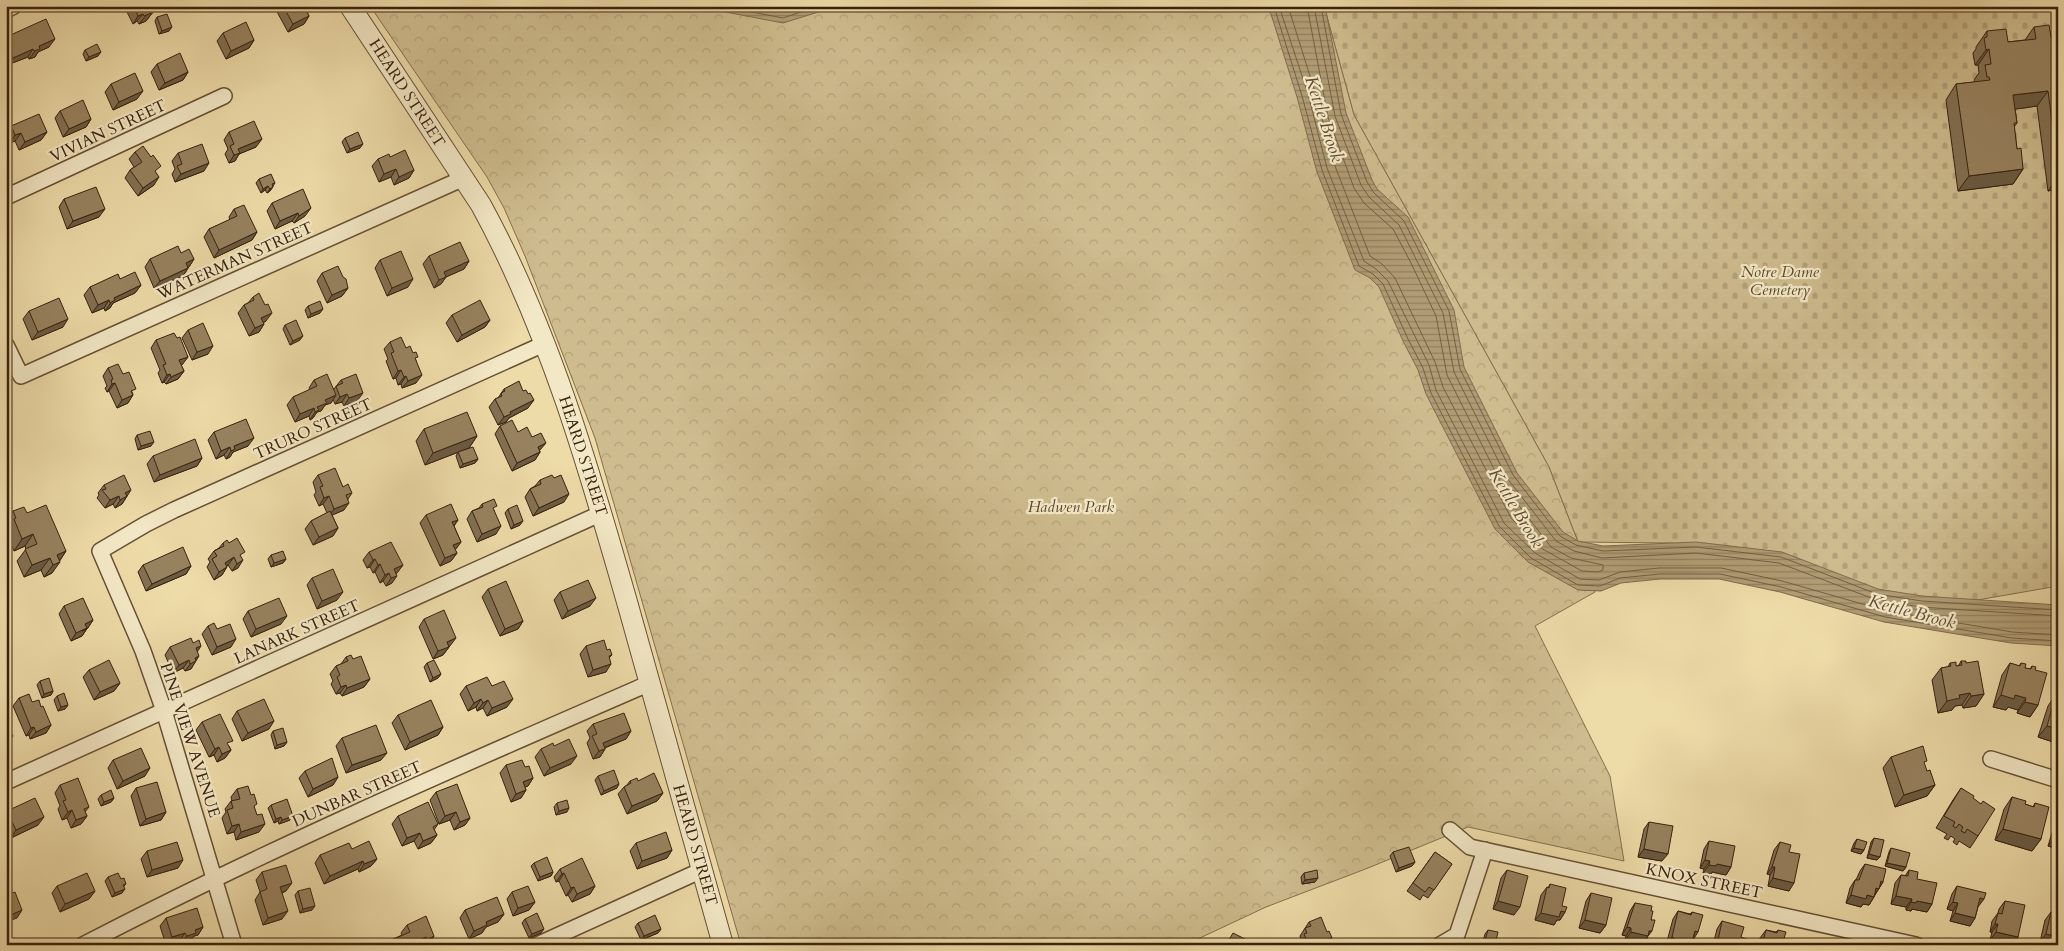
<svg xmlns="http://www.w3.org/2000/svg" width="2064" height="951" font-family="Cardo,serif">
  <style>
    .cemetery { fill: url(#cemetery-stones); stroke: #846f4e }
    .park { fill: url(#park-crowns); stroke: #846f4e }
    .water { fill: url(#water-rules); stroke: #806b4c }
    .lines { fill: none; stroke-linecap: round; stroke-linejoin: round }
    .shore { stroke: #745f42; stroke-width: 1 }
    .minor-casing { stroke: #665035; stroke-width: 18 }
    .tertiary-casing { stroke: #665035; stroke-width: 22 }
    .minor { stroke: #f3e8c6; stroke-width: 15 }
    .tertiary { stroke: #f3e8c6; stroke-width: 20 }
    .wall { fill: #827052; stroke: #39220f }
    .shaded-wall { fill: #6a5b42; stroke: #39220f }
    .building { fill: #97825f; stroke: #39220f }
    .labels { text-anchor: middle; dominant-baseline: central; stroke-width: 4.5; stroke-linejoin: round; paint-order: stroke }
    .street-label { font-size: 16px; fill: #39220f; stroke: #f3e8c6 }
    .park-label { font-size: 16px; font-style: italic; fill: #5e482f; stroke: #f3e8c6 }
    .water-label { font-size: 18px; font-style: italic; fill: #634d32; stroke: #f3e8c6 }
  </style>
  <defs>
    <pattern id="cemetery-stones" width="16" height="16" patternUnits="userSpaceOnUse" patternTransform="scale(1.25)"><rect width="16" height="16" fill="#cebc8e"/><path d="M2 7V4a2 2 0 0 1 4 0v3zM10 15v-3a2 2 0 0 1 4 0v3z" fill="#b2a179"/></pattern>
    <pattern id="park-crowns" width="20" height="18" patternUnits="userSpaceOnUse" patternTransform="scale(1.25)"><rect width="20" height="18" fill="#cebc8e"/><path d="M2 6a3 3 0 1 1 6 0M12 15a3 3 0 1 1 6 0" fill="none" stroke="#b2a179"/></pattern>
    <pattern id="water-rules" width="6" height="5" patternUnits="userSpaceOnUse" patternTransform="scale(1.25)"><rect width="6" height="5" fill="#b09c74"/><path d="M0 2.5h6" fill="none" stroke="#907f5e"/></pattern>
  </defs>
  <rect width="100%" height="100%" fill="#eddba8"/>
  <filter id="stains"><feTurbulence type="fractalNoise" baseFrequency=".004" numOctaves="4"/><feColorMatrix values="0 0 0 0 .2 0 0 0 0 .09 0 0 0 0 .02 0 0 0 .5 -.17"/></filter>
  <radialGradient id="worn" r=".72"><stop offset=".6" stop-color="#630" stop-opacity="0"/><stop offset="1" stop-color="#630" stop-opacity=".3"/></radialGradient>
  <!-- cemetery -->
  <path class="cemetery" d="M 1324,6 L 2058,6 L 2058,586 L 1943,606 L 1672,543 L 1578,542 L 1549,467 L 1354,115 Z"/>
  <!-- park -->
  <path class="park" d="M 370,6 L 1324,6 L 1354,115 L 1549,467 L 1578,542 L 1595,592 L 1535,626 L 1610,776 L 1624,861 L 1468,827 L 1368,868 L 1266,907 L 1185,945 L 741,945 L 595,438 L 525,256 L 504,208 L 487,177 Z"/>
  <!-- water -->
  <g class="water">
    <path d="M 694,6 L 830,6 L 828,9 L 783,23 Z"/>
    <path d="M 1265,6 L 1325,6 L 1346,113 L 1372,180 L 1377,189 L 1408,217 L 1454,310 L 1464,367 L 1517,473 L 1563,532 L 1578,541 L 1603,546 L 1696,542 L 1782,552 L 1878,589 L 1922,596 L 2058,605 L 2058,646 L 2011,643 L 1884,622 L 1780,592 L 1719,579 L 1660,579 L 1621,583 L 1601,591 L 1578,590 L 1528,562 L 1495,529 L 1426,394 L 1418,370 L 1403,341 L 1379,287 L 1370,278 L 1355,270 L 1317,172 L 1297,97 L 1271,14 Z"/>
  </g>
  <g class="lines">
    <!-- shore -->
    <g class="shore">
      <path d="M 721,6 L 783,18 L 819,6"/>
      <path d="M 1272,6 L 1276,13 L 1302,96 L 1322,170 L 1359,266 L 1373,274 L 1383,284 L 1408,339 L 1423,368 L 1431,393 L 1499,526 L 1531,558 L 1578,585 L 1600,586 L 1620,578 L 1660,574 L 1720,574 L 1781,587 L 1885,617 L 2012,638 L 2058,641"/>
      <path d="M 1279,6 L 1308,94 L 1327,168 L 1364,261 L 1376,269 L 1388,281 L 1429,365 L 1436,390 L 1504,523 L 1535,553 L 1580,579 L 1599,580 L 1620,572 L 1659,568 L 1721,568 L 1782,581 L 1887,611 L 2012,632 L 2058,635"/>
      <path d="M 1288,6 L 1315,92 L 1335,166 L 1370,256 L 1382,264 L 1395,278 L 1435,362 L 1443,387 L 1511,518 L 1539,547 L 1582,571 L 1598,572 L 1603,570 L 1603,565 L 1571,558 L 1551,547 L 1500,481 L 1447,375 L 1436,316 L 1411,263 L 1393,229 L 1364,203 L 1354,188 L 1328,117 L 1307,6"/>
      <path d="M 1314,6 L 1335,116 L 1361,185 L 1369,197 L 1399,225 L 1443,313 L 1454,372 L 1507,478 L 1556,541 L 1574,551 L 1602,558 L 1696,553 L 1779,563 L 1874,599 L 1920,607 L 2058,616"/>
      <path d="M 1321,6 L 1341,114 L 1367,182 L 1374,193 L 1404,221 L 1449,311 L 1460,369 L 1513,475 L 1560,536 L 1576,545 L 1603,551 L 1696,547 L 1781,557 L 1877,594 L 1922,601 L 2058,610"/>
    </g>
    <!-- minor casing -->
    <g class="minor-casing">
      <g id="minor">
        <path d="M 6,10 L 14,6"/>
        <path d="M 6,197 L 224,96"/>
        <path d="M 6,345 L 21,376 L 464,178"/>
        <path d="M 1991,759 L 2058,780"/>
        <path d="M 6,782 L 602,513"/>
        <path d="M 1450,830 L 1470,847 L 1916,945"/>
        <path d="M 83,945 C 267,849 459,766 650,683"/>
        <path d="M 234,945 L 164,711 L 143,651 L 100,551 L 146,524 L 174,510 L 544,344"/>
        <path d="M 537,945 L 702,870"/>
        <path d="M 1440,945 L 1457,935 L 1485,850"/>
      </g>
    </g>
    <!-- tertiary casing -->
    <g class="tertiary-casing">
      <path id="tertiary" d="M 350,6 L 481,205 C 550,331 590,472 629,609 C 660,721 692,833 723,945"/>
    </g>
    <!-- minor -->
    <use href="#minor" class="minor"/>
    <!-- tertiary -->
    <use href="#tertiary" class="tertiary"/>
  </g>
  <!-- wall -->
  <g class="wall">
    <path d="M 124,6 L 157,6 L 157,7 L 146,21 L 139,24 L 137,21 L 133,24 Z"/>
    <path d="M 278,6 L 304,6 L 309,16 L 304,24 L 288,32 L 276,10 Z"/>
    <path d="M 157,17 L 169,31 L 159,34 L 155,21 Z"/>
    <path d="M 2034,27 L 2051,37 L 2058,36 L 2058,201 L 2053,201 L 2052,190 L 2048,191 L 2037,106 L 2015,109 L 2017,123 L 2014,127 L 2017,149 L 2023,169 L 2013,184 L 1958,191 L 1946,100 L 1956,84 L 1975,82 L 1974,80 L 1979,73 L 1978,65 L 1975,65 L 1973,53 L 1976,49 L 1976,47 L 1987,31 L 2008,42 L 2025,40 Z"/>
    <path d="M 223,33 L 254,40 L 249,48 L 226,59 L 217,41 Z"/>
    <path d="M 6,37 L 49,47 L 38,52 L 35,57 L 29,59 L 28,57 L 7,65 L 6,63 Z"/>
    <path d="M 85,50 L 98,56 L 86,61 L 83,54 Z"/>
    <path d="M 157,64 L 188,72 L 183,80 L 159,90 L 151,72 Z"/>
    <path d="M 111,84 L 137,99 L 113,110 L 105,92 Z"/>
    <path d="M 60,111 L 91,119 L 86,127 L 63,137 L 55,118 Z"/>
    <path d="M 11,126 L 47,132 L 41,140 L 19,150 L 15,141 L 10,143 L 6,135 L 6,133 Z"/>
    <path d="M 229,132 L 256,147 L 239,154 L 235,161 L 229,163 L 225,154 L 228,149 L 224,140 Z"/>
    <path d="M 345,138 L 360,148 L 347,153 L 342,142 Z"/>
    <path d="M 135,152 L 156,173 L 154,185 L 138,196 L 125,178 L 130,170 L 134,167 L 129,159 Z"/>
    <path d="M 178,153 L 204,171 L 175,182 L 172,174 L 175,169 L 172,161 Z"/>
    <path d="M 390,157 L 414,170 L 409,178 L 394,185 L 391,177 L 379,182 L 372,166 L 378,159 Z"/>
    <path d="M 259,179 L 275,183 L 270,191 L 267,193 L 265,190 L 261,193 L 256,183 Z"/>
    <path d="M 64,199 L 99,217 L 67,229 L 59,207 Z"/>
    <path d="M 272,203 L 305,216 L 294,223 L 292,221 L 275,229 L 267,211 Z"/>
    <path d="M 234,209 L 257,232 L 252,240 L 214,258 L 204,237 L 209,229 L 230,220 L 229,217 Z"/>
    <path d="M 181,253 L 194,259 L 183,276 L 154,288 L 145,267 L 150,259 Z"/>
    <path d="M 429,256 L 469,261 L 464,269 L 446,277 L 441,284 L 434,288 L 423,264 Z"/>
    <path d="M 380,260 L 408,287 L 387,296 L 375,268 Z"/>
    <path d="M 322,273 L 348,288 L 342,296 L 327,303 L 317,281 Z"/>
    <path d="M 120,279 L 141,285 L 135,293 L 113,303 L 110,308 L 105,311 L 104,308 L 92,313 L 84,295 L 90,287 Z"/>
    <path d="M 253,297 L 266,321 L 263,323 L 264,324 L 259,332 L 249,336 L 238,313 L 244,305 L 248,303 Z"/>
    <path d="M 308,306 L 320,313 L 308,318 L 305,310 Z"/>
    <path d="M 29,311 L 63,327 L 32,340 L 23,319 Z"/>
    <path d="M 452,315 L 490,320 L 485,327 L 457,342 L 446,323 Z"/>
    <path d="M 285,325 L 300,340 L 290,345 L 283,329 Z"/>
    <path d="M 188,330 L 208,354 L 192,360 L 182,338 Z"/>
    <path d="M 177,338 L 188,357 L 181,365 L 184,371 L 178,379 L 166,384 L 164,382 L 162,383 L 158,373 L 160,370 L 151,348 L 156,340 Z"/>
    <path d="M 390,342 L 406,348 L 416,360 L 416,383 L 402,388 L 401,384 L 398,385 L 396,378 L 393,379 L 386,361 L 388,359 L 384,349 Z"/>
    <path d="M 108,368 L 123,374 L 133,394 L 128,403 L 117,408 L 109,391 L 107,392 L 105,388 L 107,386 L 103,376 Z"/>
    <path d="M 314,380 L 334,389 L 341,380 L 357,401 L 344,406 L 342,402 L 335,404 L 333,399 L 331,403 L 325,405 L 321,411 L 317,412 L 313,418 L 310,420 L 309,416 L 295,422 L 287,405 L 293,397 L 310,390 L 309,388 Z"/>
    <path d="M 504,389 L 528,408 L 509,418 L 506,422 L 498,425 L 489,407 L 495,399 L 498,398 Z"/>
    <path d="M 500,426 L 518,432 L 540,451 L 540,452 L 535,460 L 512,471 L 495,434 Z"/>
    <path d="M 424,429 L 477,436 L 469,448 L 425,465 L 416,441 Z"/>
    <path d="M 214,432 L 248,446 L 233,452 L 230,457 L 226,459 L 224,455 L 216,459 L 208,440 Z"/>
    <path d="M 137,435 L 151,446 L 138,450 L 135,439 Z"/>
    <path d="M 458,452 L 478,459 L 475,463 L 460,468 L 456,456 Z"/>
    <path d="M 153,456 L 202,458 L 197,466 L 154,482 L 147,464 Z"/>
    <path d="M 318,475 L 343,487 L 352,493 L 348,499 L 344,510 L 332,515 L 338,528 L 333,536 L 313,545 L 305,529 L 311,521 L 327,513 L 323,504 L 319,506 L 314,495 L 316,492 L 313,482 Z"/>
    <path d="M 540,480 L 564,502 L 533,516 L 525,497 L 530,489 L 535,486 Z"/>
    <path d="M 104,485 L 127,496 L 122,504 L 115,508 L 113,504 L 105,508 L 97,498 L 99,495 L 98,493 Z"/>
    <path d="M 482,504 L 494,510 L 496,534 L 477,542 L 467,519 L 472,511 L 479,508 Z"/>
    <path d="M 508,509 L 520,525 L 511,529 L 505,513 Z"/>
    <path d="M 13,511 L 27,513 L 66,551 L 52,573 L 44,577 L 41,570 L 24,577 L 17,561 L 26,549 L 25,546 L 14,551 L 6,532 L 6,529 L 7,528 L 6,525 L 6,521 Z"/>
    <path d="M 426,515 L 458,520 L 454,526 L 461,542 L 455,550 L 457,553 L 451,561 L 440,566 L 420,523 Z"/>
    <path d="M 223,543 L 229,543 L 241,557 L 238,568 L 232,571 L 228,565 L 227,566 L 222,575 L 214,580 L 207,567 L 210,562 L 208,559 L 214,551 L 219,548 Z"/>
    <path d="M 369,552 L 403,565 L 396,574 L 392,583 L 386,586 L 383,581 L 380,583 L 375,572 L 373,573 L 370,567 L 367,568 L 363,560 Z"/>
    <path d="M 271,555 L 286,559 L 283,563 L 271,567 L 268,559 Z"/>
    <path d="M 143,565 L 191,566 L 186,574 L 146,591 L 138,572 Z"/>
    <path d="M 312,578 L 337,600 L 317,609 L 307,585 Z"/>
    <path d="M 488,589 L 523,621 L 518,629 L 500,636 L 482,597 Z"/>
    <path d="M 560,592 L 590,606 L 562,619 L 554,600 Z"/>
    <path d="M 64,606 L 93,620 L 82,636 L 71,641 L 59,614 Z"/>
    <path d="M 248,611 L 281,624 L 251,637 L 243,619 Z"/>
    <path d="M 424,619 L 450,646 L 449,647 L 443,655 L 433,659 L 419,627 Z"/>
    <path d="M 208,626 L 217,629 L 231,647 L 212,655 L 202,634 Z"/>
    <path d="M 586,646 L 607,650 L 612,655 L 609,658 L 606,672 L 588,677 L 580,654 Z"/>
    <path d="M 170,647 L 197,652 L 196,660 L 191,669 L 185,671 L 183,668 L 173,673 L 165,655 Z"/>
    <path d="M 346,657 L 353,659 L 370,679 L 364,687 L 342,696 L 340,693 L 336,694 L 331,684 L 333,681 L 330,674 L 336,666 L 341,664 Z"/>
    <path d="M 1961,661 L 1966,663 L 1984,694 L 1976,706 L 1963,708 L 1962,705 L 1955,706 L 1952,710 L 1938,713 L 1932,680 L 1941,668 L 1948,667 L 1950,663 L 1956,666 L 1959,665 Z"/>
    <path d="M 427,663 L 441,674 L 438,678 L 430,682 L 424,667 Z"/>
    <path d="M 2010,663 L 2019,666 L 2021,663 L 2025,668 L 2030,669 L 2032,666 L 2035,670 L 2038,705 L 2030,717 L 2017,713 L 2018,710 L 2008,707 L 2006,710 L 1993,707 L 2002,675 Z"/>
    <path d="M 89,670 L 120,683 L 114,691 L 94,700 L 83,677 Z"/>
    <path d="M 40,681 L 53,691 L 51,695 L 42,698 L 37,685 Z"/>
    <path d="M 466,686 L 492,686 L 507,707 L 487,716 L 483,708 L 477,711 L 476,707 L 468,711 L 460,694 Z"/>
    <path d="M 2056,694 L 2056,738 L 2053,742 L 2038,737 L 2048,706 Z"/>
    <path d="M 57,696 L 68,705 L 65,709 L 58,711 L 54,700 Z"/>
    <path d="M 19,698 L 41,707 L 51,725 L 46,733 L 30,739 L 29,735 L 26,736 L 13,706 Z"/>
    <path d="M 237,711 L 269,729 L 242,741 L 232,719 Z"/>
    <path d="M 398,715 L 443,727 L 438,735 L 405,750 L 392,723 Z"/>
    <path d="M 202,722 L 229,746 L 231,750 L 225,758 L 217,762 L 214,755 L 209,757 L 196,730 Z"/>
    <path d="M 593,724 L 631,731 L 626,739 L 605,748 L 605,749 L 600,757 L 593,759 L 587,743 L 590,738 L 587,731 Z"/>
    <path d="M 273,731 L 287,742 L 284,746 L 275,749 L 271,735 Z"/>
    <path d="M 342,738 L 381,760 L 346,773 L 336,746 Z"/>
    <path d="M 554,746 L 571,764 L 544,776 L 535,757 L 541,749 Z"/>
    <path d="M 1891,757 L 1927,771 L 1935,785 L 1927,796 L 1895,807 L 1883,768 Z"/>
    <path d="M 113,760 L 145,776 L 117,789 L 108,768 Z"/>
    <path d="M 506,765 L 525,767 L 533,778 L 528,786 L 525,787 L 526,790 L 521,798 L 511,802 L 500,773 Z"/>
    <path d="M 305,771 L 338,777 L 333,785 L 308,797 L 299,778 Z"/>
    <path d="M 598,776 L 617,788 L 601,795 L 595,780 Z"/>
    <path d="M 630,781 L 663,793 L 657,801 L 627,814 L 618,794 L 624,787 L 627,785 Z"/>
    <path d="M 60,785 L 89,807 L 85,812 L 87,816 L 81,824 L 71,828 L 67,818 L 62,820 L 58,809 L 60,806 L 55,793 Z"/>
    <path d="M 136,788 L 166,812 L 161,820 L 140,826 L 131,796 Z"/>
    <path d="M 1961,788 L 1973,798 L 1978,836 L 1970,848 L 1959,841 L 1957,845 L 1953,842 L 1955,839 L 1951,836 L 1948,840 L 1944,838 L 1947,834 L 1936,828 L 1953,800 Z"/>
    <path d="M 237,789 L 251,795 L 259,832 L 236,840 L 234,832 L 227,834 L 222,818 L 226,812 L 225,809 L 231,801 L 232,801 L 231,797 Z"/>
    <path d="M 436,792 L 470,818 L 465,825 L 454,830 L 450,820 L 439,824 L 430,800 Z"/>
    <path d="M 101,795 L 114,798 L 111,802 L 101,806 L 98,799 Z"/>
    <path d="M 2012,797 L 2025,804 L 2033,807 L 2035,803 L 2041,839 L 2032,851 L 1995,840 L 2004,809 Z"/>
    <path d="M 557,803 L 567,812 L 556,815 L 554,807 Z"/>
    <path d="M 271,805 L 290,820 L 279,824 L 278,821 L 274,823 L 268,808 Z"/>
    <path d="M 7,811 L 38,825 L 11,838 L 6,828 L 6,812 Z"/>
    <path d="M 2058,813 L 2058,849 L 2048,846 Z"/>
    <path d="M 398,816 L 438,824 L 434,830 L 437,835 L 431,843 L 418,849 L 414,841 L 402,846 L 392,824 Z"/>
    <path d="M 1649,822 L 1662,861 L 1638,857 L 1644,829 Z"/>
    <path d="M 1874,838 L 1880,857 L 1877,860 L 1867,858 L 1871,842 Z"/>
    <path d="M 1857,839 L 1864,850 L 1861,854 L 1851,851 L 1854,843 Z"/>
    <path d="M 1709,841 L 1731,867 L 1726,875 L 1712,872 L 1711,874 L 1703,873 L 1704,869 L 1700,868 L 1704,849 Z"/>
    <path d="M 1780,842 L 1789,891 L 1768,886 L 1770,875 L 1767,874 L 1774,850 Z"/>
    <path d="M 636,843 L 672,850 L 667,858 L 637,869 L 630,851 Z"/>
    <path d="M 1891,848 L 1906,867 L 1903,871 L 1885,866 L 1889,852 Z"/>
    <path d="M 352,849 L 377,859 L 371,866 L 359,872 L 358,869 L 324,884 L 315,863 L 320,855 Z"/>
    <path d="M 147,851 L 178,868 L 147,877 L 141,859 Z"/>
    <path d="M 1393,852 L 1415,862 L 1412,866 L 1396,872 L 1390,856 Z"/>
    <path d="M 1435,852 L 1452,864 L 1428,898 L 1423,895 L 1420,900 L 1407,891 Z"/>
    <path d="M 534,863 L 553,872 L 551,876 L 538,881 L 531,866 Z"/>
    <path d="M 1865,864 L 1883,882 L 1869,905 L 1863,904 L 1861,907 L 1846,903 L 1850,888 L 1855,880 L 1856,880 L 1860,871 Z"/>
    <path d="M 560,869 L 595,886 L 590,894 L 572,902 L 568,895 L 566,896 L 559,881 L 556,882 L 554,877 Z"/>
    <path d="M 1507,870 L 1514,915 L 1493,909 L 1501,878 Z"/>
    <path d="M 1909,870 L 1917,879 L 1932,904 L 1927,912 L 1912,909 L 1911,911 L 1906,910 L 1906,907 L 1891,904 L 1895,883 L 1901,875 L 1905,876 Z"/>
    <path d="M 262,872 L 286,891 L 282,893 L 282,919 L 263,925 L 255,900 L 260,892 L 256,880 Z"/>
    <path d="M 1304,873 L 1315,882 L 1302,884 L 1301,877 Z"/>
    <path d="M 108,877 L 121,879 L 126,884 L 124,886 L 122,893 L 112,897 L 105,881 Z"/>
    <path d="M 1550,884 L 1565,912 L 1560,920 L 1557,920 L 1554,925 L 1535,920 L 1541,895 L 1547,887 L 1548,888 Z"/>
    <path d="M 57,886 L 95,891 L 89,899 L 60,912 L 52,893 Z"/>
    <path d="M 1957,886 L 1978,907 L 1975,918 L 1970,926 L 1950,921 L 1953,911 L 1947,909 L 1952,894 Z"/>
    <path d="M 298,891 L 312,910 L 300,913 L 295,895 Z"/>
    <path d="M 512,892 L 535,902 L 529,910 L 513,916 L 507,899 Z"/>
    <path d="M 1591,893 L 1606,925 L 1600,933 L 1579,928 L 1586,901 Z"/>
    <path d="M 2005,901 L 2018,937 L 2013,945 L 1990,940 L 1992,932 L 1990,932 L 1992,921 L 1998,913 L 1999,909 Z"/>
    <path d="M 1635,903 L 1651,911 L 1651,920 L 1647,939 L 1646,939 L 1642,944 L 1625,940 L 1626,936 L 1622,935 L 1630,911 Z"/>
    <path d="M 465,910 L 504,914 L 498,922 L 486,927 L 482,933 L 469,939 L 460,918 Z"/>
    <path d="M 1678,911 L 1690,914 L 1692,912 L 1693,940 L 1691,945 L 1666,945 L 1673,919 Z"/>
    <path d="M 2051,912 L 2058,914 L 2058,945 L 2053,945 L 2040,942 L 2045,920 Z"/>
    <path d="M 166,918 L 203,927 L 198,935 L 194,936 L 190,941 L 181,944 L 180,940 L 166,945 L 160,926 Z"/>
    <path d="M 525,919 L 541,933 L 529,938 L 522,923 Z"/>
    <path d="M 1722,921 L 1741,937 L 1748,945 L 1713,945 L 1717,929 Z"/>
    <path d="M 1309,922 L 1327,932 L 1332,938 L 1330,940 L 1332,945 L 1300,945 L 1299,942 L 1301,939 L 1300,936 Z"/>
    <path d="M 638,923 L 661,929 L 658,933 L 641,940 L 635,927 Z"/>
    <path d="M 407,925 L 434,936 L 429,944 L 428,945 L 386,945 L 389,941 L 402,935 L 401,933 Z"/>
    <path d="M 1488,930 L 1495,945 L 1482,945 L 1485,934 Z"/>
    <path d="M 1766,930 L 1776,932 L 1778,930 L 1782,945 L 1759,945 L 1760,938 Z"/>
  </g>
  <!-- shaded-wall -->
  <g class="shaded-wall">
    <path d="M 157,7 L 146,21 L 139,24 L 150,10 Z"/>
    <path d="M 143,14 L 137,21 L 133,24 L 138,16 Z"/>
    <path d="M 309,16 L 304,24 L 288,32 L 293,24 Z"/>
    <path d="M 172,27 L 169,31 L 159,34 L 162,31 Z"/>
    <path d="M 55,39 L 49,47 L 38,52 L 35,57 L 29,59 L 39,46 Z"/>
    <path d="M 254,40 L 249,48 L 226,59 L 231,51 Z"/>
    <path d="M 33,49 L 28,57 L 7,65 L 13,58 Z"/>
    <path d="M 1989,49 L 1978,65 L 1975,65 L 1986,50 Z"/>
    <path d="M 101,52 L 98,56 L 86,61 L 89,57 Z"/>
    <path d="M 188,72 L 183,80 L 159,90 L 165,83 Z"/>
    <path d="M 143,91 L 137,99 L 113,110 L 119,102 Z"/>
    <path d="M 2048,91 L 2037,106 L 2003,111 L 2013,95 Z"/>
    <path d="M 91,119 L 86,127 L 63,137 L 69,129 Z"/>
    <path d="M 47,132 L 41,140 L 19,150 L 25,142 Z"/>
    <path d="M 21,133 L 15,141 L 10,143 L 15,135 Z"/>
    <path d="M 262,139 L 256,147 L 239,154 L 235,161 L 229,163 L 238,149 Z"/>
    <path d="M 363,144 L 360,148 L 347,153 L 350,149 Z"/>
    <path d="M 209,163 L 204,171 L 175,182 L 181,174 Z"/>
    <path d="M 396,169 L 391,177 L 379,182 L 384,174 Z"/>
    <path d="M 2023,169 L 2013,184 L 1958,191 L 1969,176 Z"/>
    <path d="M 414,170 L 409,178 L 394,185 L 399,177 Z"/>
    <path d="M 159,177 L 154,185 L 138,196 L 143,188 Z"/>
    <path d="M 2058,177 L 2058,181 L 2052,190 L 2048,191 Z"/>
    <path d="M 268,186 L 265,190 L 261,193 L 263,189 Z"/>
    <path d="M 273,187 L 270,191 L 267,193 L 270,189 Z"/>
    <path d="M 2058,194 L 2058,201 L 2053,201 Z"/>
    <path d="M 311,208 L 305,216 L 294,223 L 299,216 Z"/>
    <path d="M 105,209 L 99,217 L 67,229 L 73,221 Z"/>
    <path d="M 298,213 L 292,221 L 275,229 L 280,221 Z"/>
    <path d="M 257,232 L 252,240 L 214,258 L 219,250 Z"/>
    <path d="M 194,259 L 189,267 L 181,271 L 186,263 Z"/>
    <path d="M 469,261 L 464,269 L 446,277 L 441,284 L 434,288 L 444,272 Z"/>
    <path d="M 188,268 L 183,276 L 154,288 L 160,281 Z"/>
    <path d="M 413,279 L 408,287 L 387,296 L 392,288 Z"/>
    <path d="M 141,285 L 135,293 L 113,303 L 110,308 L 105,311 L 114,298 Z"/>
    <path d="M 348,288 L 342,296 L 327,303 L 332,295 Z"/>
    <path d="M 109,300 L 104,308 L 92,313 L 98,305 Z"/>
    <path d="M 323,309 L 320,313 L 308,318 L 311,314 Z"/>
    <path d="M 272,313 L 266,321 L 256,326 L 261,318 Z"/>
    <path d="M 68,319 L 63,327 L 32,340 L 38,332 Z"/>
    <path d="M 490,320 L 485,327 L 457,342 L 462,335 Z"/>
    <path d="M 264,324 L 259,332 L 249,336 L 255,328 Z"/>
    <path d="M 303,336 L 300,340 L 290,345 L 293,341 Z"/>
    <path d="M 213,346 L 208,354 L 192,360 L 197,352 Z"/>
    <path d="M 188,357 L 182,365 L 174,368 L 179,360 Z"/>
    <path d="M 401,370 L 396,378 L 393,379 L 398,371 Z"/>
    <path d="M 184,371 L 178,379 L 166,384 L 171,377 Z"/>
    <path d="M 170,374 L 164,382 L 162,383 L 167,375 Z"/>
    <path d="M 422,375 L 416,383 L 402,388 L 408,381 Z"/>
    <path d="M 406,376 L 401,384 L 398,385 L 404,377 Z"/>
    <path d="M 115,383 L 109,391 L 107,392 L 112,384 Z"/>
    <path d="M 363,393 L 357,401 L 344,406 L 349,398 Z"/>
    <path d="M 347,394 L 342,402 L 335,404 L 340,397 Z"/>
    <path d="M 133,395 L 128,403 L 117,408 L 122,400 Z"/>
    <path d="M 336,395 L 331,403 L 325,405 L 321,411 L 317,412 L 313,418 L 310,420 L 315,412 L 317,407 L 325,400 Z"/>
    <path d="M 534,400 L 528,408 L 509,418 L 506,422 L 498,425 L 504,417 L 510,412 Z"/>
    <path d="M 314,408 L 309,416 L 295,422 L 300,414 Z"/>
    <path d="M 477,436 L 469,448 L 425,465 L 433,453 Z"/>
    <path d="M 254,438 L 248,446 L 233,452 L 230,457 L 226,459 L 234,446 Z"/>
    <path d="M 154,442 L 151,446 L 138,450 L 141,446 Z"/>
    <path d="M 546,443 L 540,450 L 532,454 L 538,447 Z"/>
    <path d="M 230,447 L 224,455 L 216,459 L 221,451 Z"/>
    <path d="M 540,452 L 535,460 L 512,471 L 517,463 Z"/>
    <path d="M 202,458 L 197,466 L 154,482 L 160,475 Z"/>
    <path d="M 478,459 L 475,463 L 460,468 L 463,464 Z"/>
    <path d="M 131,490 L 122,504 L 115,508 L 125,493 Z"/>
    <path d="M 569,494 L 564,502 L 533,516 L 539,508 Z"/>
    <path d="M 119,496 L 113,504 L 105,508 L 110,500 Z"/>
    <path d="M 329,496 L 323,504 L 319,506 L 324,498 Z"/>
    <path d="M 349,503 L 344,510 L 328,517 L 334,509 Z"/>
    <path d="M 458,520 L 453,527 L 452,522 Z"/>
    <path d="M 523,521 L 520,525 L 511,529 L 514,525 Z"/>
    <path d="M 501,526 L 496,534 L 477,542 L 482,534 Z"/>
    <path d="M 338,528 L 333,536 L 313,545 L 319,537 Z"/>
    <path d="M 33,534 L 25,546 L 14,551 L 22,539 Z"/>
    <path d="M 461,542 L 455,550 L 453,545 Z"/>
    <path d="M 66,551 L 58,563 L 60,562 L 52,573 L 44,577 L 53,565 L 57,555 Z"/>
    <path d="M 457,553 L 451,561 L 440,566 L 445,558 Z"/>
    <path d="M 234,557 L 228,565 L 219,571 L 225,563 Z"/>
    <path d="M 50,558 L 41,570 L 24,577 L 32,565 Z"/>
    <path d="M 286,559 L 283,563 L 271,567 L 274,563 Z"/>
    <path d="M 375,559 L 370,567 L 367,568 L 373,560 Z"/>
    <path d="M 243,560 L 238,568 L 232,571 L 237,564 Z"/>
    <path d="M 380,564 L 375,572 L 373,573 L 378,565 Z"/>
    <path d="M 403,565 L 397,573 L 390,576 L 394,569 Z"/>
    <path d="M 191,566 L 186,574 L 146,591 L 152,584 Z"/>
    <path d="M 227,567 L 222,575 L 214,580 L 219,572 Z"/>
    <path d="M 389,573 L 383,581 L 380,583 L 385,575 Z"/>
    <path d="M 397,576 L 392,583 L 386,586 L 391,578 Z"/>
    <path d="M 343,592 L 337,600 L 317,609 L 322,601 Z"/>
    <path d="M 596,598 L 590,606 L 562,619 L 568,611 Z"/>
    <path d="M 287,616 L 281,624 L 251,637 L 256,629 Z"/>
    <path d="M 93,620 L 88,628 L 82,631 L 87,628 L 82,636 L 71,641 L 76,633 L 85,624 Z"/>
    <path d="M 523,621 L 518,629 L 500,636 L 505,629 Z"/>
    <path d="M 456,638 L 443,655 L 433,659 L 438,651 L 447,642 Z"/>
    <path d="M 236,639 L 231,647 L 212,655 L 217,647 Z"/>
    <path d="M 201,646 L 196,654 L 196,648 Z"/>
    <path d="M 199,656 L 191,669 L 185,671 L 195,658 Z"/>
    <path d="M 189,660 L 183,668 L 173,673 L 179,665 Z"/>
    <path d="M 11,663 L 6,670 L 6,666 Z"/>
    <path d="M 611,664 L 606,672 L 588,677 L 593,670 Z"/>
    <path d="M 441,674 L 438,678 L 430,682 L 433,678 Z"/>
    <path d="M 370,679 L 364,687 L 342,696 L 347,688 Z"/>
    <path d="M 120,683 L 114,691 L 94,700 L 100,692 Z"/>
    <path d="M 346,685 L 340,693 L 336,694 L 341,687 Z"/>
    <path d="M 53,691 L 51,695 L 42,698 L 44,694 Z"/>
    <path d="M 1970,693 L 1962,705 L 1955,706 L 1952,710 L 1938,713 L 1947,701 L 1959,695 Z"/>
    <path d="M 1984,694 L 1976,706 L 1963,708 L 1971,696 Z"/>
    <path d="M 2001,695 L 2015,695 L 2026,698 L 2018,710 L 2008,707 L 2006,710 L 1993,707 Z"/>
    <path d="M 481,699 L 476,707 L 468,711 L 474,703 Z"/>
    <path d="M 513,699 L 507,707 L 487,716 L 492,708 Z"/>
    <path d="M 488,700 L 483,708 L 477,711 L 483,703 Z"/>
    <path d="M 2025,702 L 2038,705 L 2030,717 L 2017,713 Z"/>
    <path d="M 68,705 L 65,709 L 58,711 L 61,707 Z"/>
    <path d="M 274,721 L 269,729 L 242,741 L 248,733 Z"/>
    <path d="M 51,725 L 46,733 L 30,739 L 36,732 Z"/>
    <path d="M 2047,726 L 2058,729 L 2058,738 L 2056,738 L 2053,742 L 2038,737 Z"/>
    <path d="M 34,727 L 29,735 L 26,736 L 31,728 Z"/>
    <path d="M 443,727 L 438,735 L 405,750 L 410,742 Z"/>
    <path d="M 631,731 L 626,739 L 598,750 L 603,743 Z"/>
    <path d="M 13,736 L 10,740 L 6,742 L 6,740 Z"/>
    <path d="M 287,742 L 284,746 L 275,749 L 277,745 Z"/>
    <path d="M 219,747 L 214,755 L 209,757 L 215,749 Z"/>
    <path d="M 605,749 L 600,757 L 593,759 L 599,751 Z"/>
    <path d="M 231,750 L 225,758 L 217,762 L 222,754 Z"/>
    <path d="M 387,753 L 381,760 L 346,773 L 352,765 Z"/>
    <path d="M 577,756 L 571,764 L 544,776 L 550,768 Z"/>
    <path d="M 150,768 L 145,776 L 117,789 L 123,781 Z"/>
    <path d="M 338,777 L 333,785 L 308,797 L 313,789 Z"/>
    <path d="M 533,778 L 528,786 L 518,790 L 523,782 Z"/>
    <path d="M 619,784 L 617,788 L 601,795 L 604,791 Z"/>
    <path d="M 1935,785 L 1927,796 L 1895,807 L 1904,795 Z"/>
    <path d="M 526,790 L 521,798 L 511,802 L 516,794 Z"/>
    <path d="M 663,793 L 657,801 L 627,814 L 632,806 Z"/>
    <path d="M 114,798 L 111,802 L 101,806 L 104,802 Z"/>
    <path d="M 569,808 L 567,812 L 556,815 L 559,811 Z"/>
    <path d="M 72,810 L 67,818 L 62,820 L 68,812 Z"/>
    <path d="M 166,812 L 161,820 L 140,826 L 146,819 Z"/>
    <path d="M 456,812 L 450,820 L 439,824 L 445,816 Z"/>
    <path d="M 87,816 L 81,824 L 71,828 L 76,820 Z"/>
    <path d="M 293,816 L 290,820 L 279,824 L 282,820 Z"/>
    <path d="M 44,817 L 38,825 L 11,838 L 16,830 Z"/>
    <path d="M 281,817 L 278,821 L 274,823 L 276,819 Z"/>
    <path d="M 470,818 L 465,825 L 454,830 L 460,822 Z"/>
    <path d="M 239,824 L 234,832 L 227,834 L 232,826 Z"/>
    <path d="M 265,824 L 259,832 L 236,840 L 241,832 Z"/>
    <path d="M 2003,829 L 2041,839 L 2032,851 L 1995,840 Z"/>
    <path d="M 420,833 L 414,841 L 402,846 L 407,838 Z"/>
    <path d="M 437,835 L 431,843 L 418,849 L 423,841 Z"/>
    <path d="M 2054,838 L 2058,840 L 2058,849 L 2048,846 Z"/>
    <path d="M 1854,848 L 1864,850 L 1861,854 L 1851,851 Z"/>
    <path d="M 1644,849 L 1668,854 L 1662,861 L 1638,857 Z"/>
    <path d="M 672,850 L 667,858 L 637,869 L 642,861 Z"/>
    <path d="M 1869,854 L 1880,857 L 1877,860 L 1867,858 Z"/>
    <path d="M 377,859 L 371,866 L 359,872 L 364,864 Z"/>
    <path d="M 183,860 L 178,868 L 147,877 L 152,870 Z"/>
    <path d="M 1705,860 L 1710,861 L 1704,869 L 1700,868 Z"/>
    <path d="M 363,861 L 358,869 L 324,884 L 330,876 Z"/>
    <path d="M 1415,862 L 1412,866 L 1396,872 L 1399,868 Z"/>
    <path d="M 1887,863 L 1906,867 L 1903,871 L 1885,866 Z"/>
    <path d="M 1717,864 L 1731,867 L 1726,875 L 1712,872 L 1711,874 L 1703,873 L 1709,865 Z"/>
    <path d="M 1772,867 L 1775,867 L 1770,875 L 1767,874 Z"/>
    <path d="M 553,872 L 551,876 L 538,881 L 540,877 Z"/>
    <path d="M 564,873 L 559,881 L 556,882 L 562,874 Z"/>
    <path d="M 1318,878 L 1315,882 L 1302,884 L 1305,880 Z"/>
    <path d="M 1773,878 L 1794,883 L 1789,891 L 1768,886 Z"/>
    <path d="M 1881,881 L 1883,882 L 1873,897 L 1871,896 Z"/>
    <path d="M 292,883 L 286,891 L 275,895 L 280,887 Z"/>
    <path d="M 595,886 L 590,894 L 572,902 L 577,894 Z"/>
    <path d="M 574,887 L 568,895 L 566,896 L 571,888 Z"/>
    <path d="M 125,889 L 122,893 L 112,897 L 115,893 Z"/>
    <path d="M 95,891 L 89,899 L 60,912 L 65,904 Z"/>
    <path d="M 1851,895 L 1867,895 L 1874,897 L 1869,905 L 1863,904 L 1861,907 L 1846,903 Z"/>
    <path d="M 1896,896 L 1912,899 L 1906,907 L 1891,904 Z"/>
    <path d="M 1980,898 L 1984,899 L 1978,907 L 1975,906 Z"/>
    <path d="M 1498,901 L 1520,907 L 1514,915 L 1493,909 Z"/>
    <path d="M 1917,901 L 1932,904 L 1927,912 L 1912,909 L 1911,911 L 1906,910 L 1911,902 Z"/>
    <path d="M 535,902 L 529,910 L 513,916 L 518,908 Z"/>
    <path d="M 1953,902 L 1958,903 L 1953,911 L 1947,909 Z"/>
    <path d="M 315,906 L 312,910 L 300,913 L 303,909 Z"/>
    <path d="M 22,910 L 17,918 L 6,922 L 6,917 Z"/>
    <path d="M 288,911 L 282,919 L 263,925 L 268,918 Z"/>
    <path d="M 1561,911 L 1565,912 L 1560,920 L 1557,920 L 1554,925 L 1535,920 L 1541,913 Z"/>
    <path d="M 1955,913 L 1975,918 L 1970,926 L 1950,921 Z"/>
    <path d="M 504,914 L 498,922 L 486,927 L 482,933 L 469,939 L 474,931 L 486,922 Z"/>
    <path d="M 1585,920 L 1606,925 L 1600,933 L 1579,928 Z"/>
    <path d="M 1995,924 L 1998,924 L 1992,932 L 1990,932 Z"/>
    <path d="M 203,927 L 198,935 L 194,936 L 190,941 L 181,944 L 187,936 L 195,930 Z"/>
    <path d="M 1627,927 L 1631,928 L 1626,936 L 1622,935 Z"/>
    <path d="M 544,929 L 541,933 L 529,938 L 532,934 Z"/>
    <path d="M 661,929 L 658,933 L 641,940 L 644,936 Z"/>
    <path d="M 1649,931 L 1652,931 L 1642,944 L 1625,940 L 1631,932 Z"/>
    <path d="M 1695,931 L 1698,932 L 1693,940 Z"/>
    <path d="M 1996,932 L 2018,937 L 2013,945 L 1990,940 Z"/>
    <path d="M 185,933 L 180,940 L 166,945 L 172,937 Z"/>
    <path d="M 2046,934 L 2058,937 L 2058,939 L 2054,945 L 2040,942 Z"/>
    <path d="M 434,936 L 429,944 L 423,945 L 427,940 Z"/>
    <path d="M 426,937 L 420,945 L 413,945 L 415,942 Z"/>
    <path d="M 1672,937 L 1674,938 L 1669,945 L 1666,945 Z"/>
    <path d="M 1673,942 L 1683,945 L 1671,945 Z"/>
  </g>
  <!-- building -->
  <g class="building">
    <path d="M 134,6 L 157,6 L 157,7 L 150,10 L 151,13 L 144,16 L 143,14 L 138,16 Z"/>
    <path d="M 283,6 L 304,6 L 309,16 L 293,24 Z"/>
    <path d="M 167,14 L 172,27 L 162,31 L 157,17 Z"/>
    <path d="M 46,19 L 55,39 L 39,46 L 40,49 L 34,51 L 33,49 L 13,58 L 6,43 L 6,37 Z"/>
    <path d="M 246,22 L 254,40 L 231,51 L 223,33 Z"/>
    <path d="M 2049,25 L 2051,37 L 2058,36 L 2058,167 L 2048,91 L 2013,95 L 2017,123 L 2014,123 L 2017,149 L 2021,148 L 2023,169 L 1969,176 L 1956,84 L 1990,80 L 1989,77 L 1987,77 L 1985,65 L 1991,64 L 1989,49 L 1986,50 L 1984,38 L 1987,37 L 1987,31 L 2006,29 L 2008,42 L 2036,39 L 2034,27 Z"/>
    <path d="M 97,44 L 101,52 L 89,57 L 85,50 Z"/>
    <path d="M 180,53 L 188,72 L 165,83 L 157,64 Z"/>
    <path d="M 135,73 L 143,91 L 119,102 L 111,84 Z"/>
    <path d="M 83,100 L 91,119 L 69,129 L 60,111 Z"/>
    <path d="M 39,114 L 47,132 L 25,142 L 21,133 L 15,135 L 11,126 Z"/>
    <path d="M 254,121 L 262,139 L 238,149 L 240,153 L 234,155 L 230,146 L 234,144 L 229,132 Z"/>
    <path d="M 358,132 L 363,144 L 350,149 L 345,138 Z"/>
    <path d="M 202,144 L 209,163 L 181,174 L 177,166 L 182,164 L 178,153 Z"/>
    <path d="M 143,146 L 151,157 L 153,155 L 161,166 L 155,171 L 159,177 L 143,188 L 130,170 L 142,162 L 135,152 Z"/>
    <path d="M 405,150 L 414,170 L 399,177 L 396,169 L 384,174 L 378,159 L 389,154 L 390,157 Z"/>
    <path d="M 271,174 L 275,183 L 272,184 L 273,187 L 270,189 L 268,186 L 263,189 L 259,179 Z"/>
    <path d="M 96,187 L 105,209 L 73,221 L 64,199 Z"/>
    <path d="M 303,189 L 311,208 L 299,216 L 298,213 L 280,221 L 272,203 Z"/>
    <path d="M 244,205 L 257,232 L 219,250 L 209,229 L 237,216 L 234,209 Z"/>
    <path d="M 460,242 L 469,261 L 444,272 L 446,277 L 439,280 L 429,256 Z"/>
    <path d="M 178,246 L 181,253 L 189,249 L 194,259 L 186,263 L 188,268 L 160,281 L 150,259 Z"/>
    <path d="M 401,251 L 413,279 L 392,288 L 380,260 Z"/>
    <path d="M 338,266 L 343,277 L 346,279 L 348,288 L 332,295 L 322,273 Z"/>
    <path d="M 135,272 L 141,285 L 114,298 L 115,300 L 110,303 L 109,300 L 98,305 L 90,287 L 118,274 L 120,279 Z"/>
    <path d="M 259,293 L 265,305 L 268,304 L 272,313 L 261,318 L 264,324 L 255,328 L 244,305 L 254,300 L 253,297 Z"/>
    <path d="M 59,298 L 68,319 L 38,332 L 29,311 Z"/>
    <path d="M 480,300 L 490,320 L 462,335 L 452,315 Z"/>
    <path d="M 320,301 L 323,309 L 311,314 L 308,306 Z"/>
    <path d="M 296,320 L 303,336 L 293,341 L 285,325 Z"/>
    <path d="M 203,323 L 213,346 L 197,352 L 188,330 Z"/>
    <path d="M 174,333 L 177,338 L 180,337 L 188,357 L 179,360 L 184,371 L 171,377 L 170,374 L 167,375 L 163,365 L 166,364 L 156,340 Z"/>
    <path d="M 401,337 L 406,348 L 410,346 L 413,353 L 416,352 L 418,357 L 415,358 L 422,375 L 408,381 L 406,376 L 404,377 L 401,370 L 398,371 L 391,353 L 394,352 L 390,342 Z"/>
    <path d="M 118,364 L 123,374 L 129,372 L 136,389 L 131,391 L 133,395 L 122,400 L 115,383 L 112,384 L 111,380 L 113,379 L 108,368 Z"/>
    <path d="M 327,374 L 336,395 L 325,400 L 327,403 L 317,407 L 319,410 L 315,412 L 314,408 L 300,414 L 293,397 L 317,386 L 314,380 Z"/>
    <path d="M 356,374 L 363,393 L 349,398 L 347,394 L 340,397 L 336,386 L 343,383 L 341,380 Z"/>
    <path d="M 519,381 L 523,391 L 526,390 L 528,394 L 530,393 L 534,400 L 510,412 L 511,414 L 504,417 L 495,399 L 502,396 L 501,393 L 505,391 L 504,389 Z"/>
    <path d="M 467,412 L 477,436 L 433,453 L 424,429 Z"/>
    <path d="M 246,419 L 254,438 L 234,446 L 235,449 L 231,451 L 230,447 L 221,451 L 214,432 Z"/>
    <path d="M 512,420 L 518,432 L 527,427 L 532,437 L 541,433 L 546,443 L 538,447 L 540,452 L 517,463 L 500,426 Z"/>
    <path d="M 150,431 L 154,442 L 141,446 L 137,435 Z"/>
    <path d="M 195,439 L 202,458 L 160,475 L 153,456 Z"/>
    <path d="M 473,447 L 478,459 L 463,464 L 458,452 Z"/>
    <path d="M 335,468 L 343,487 L 348,484 L 352,493 L 346,495 L 349,503 L 334,509 L 329,496 L 324,498 L 320,487 L 323,486 L 318,475 Z"/>
    <path d="M 124,475 L 131,490 L 125,493 L 127,496 L 120,500 L 119,496 L 110,500 L 102,490 L 106,489 L 104,485 Z"/>
    <path d="M 552,475 L 554,478 L 561,475 L 569,494 L 539,508 L 530,489 L 541,484 L 540,480 Z"/>
    <path d="M 494,499 L 497,506 L 493,508 L 501,526 L 482,534 L 472,511 L 483,507 L 482,504 Z"/>
    <path d="M 451,504 L 458,520 L 452,522 L 461,542 L 453,545 L 457,553 L 445,558 L 426,515 Z"/>
    <path d="M 46,505 L 66,551 L 57,555 L 60,562 L 53,565 L 50,558 L 32,565 L 25,549 L 37,544 L 33,534 L 22,539 L 14,519 L 16,518 L 13,511 L 24,507 L 27,513 Z"/>
    <path d="M 517,505 L 523,521 L 514,525 L 508,509 Z"/>
    <path d="M 330,511 L 338,528 L 319,537 L 311,521 Z"/>
    <path d="M 237,538 L 245,552 L 240,555 L 243,560 L 237,564 L 234,557 L 225,563 L 227,567 L 219,572 L 212,559 L 217,556 L 214,551 L 224,546 L 223,543 L 227,540 L 229,543 Z"/>
    <path d="M 391,542 L 403,565 L 394,569 L 397,576 L 391,578 L 389,573 L 385,575 L 380,564 L 378,565 L 375,559 L 373,560 L 369,552 Z"/>
    <path d="M 183,547 L 191,566 L 152,584 L 143,565 Z"/>
    <path d="M 283,551 L 286,559 L 274,563 L 271,555 Z"/>
    <path d="M 333,569 L 343,592 L 322,601 L 312,578 Z"/>
    <path d="M 588,580 L 596,598 L 568,611 L 560,592 Z"/>
    <path d="M 506,581 L 523,621 L 505,629 L 488,589 Z"/>
    <path d="M 83,598 L 93,620 L 85,624 L 87,628 L 76,633 L 64,606 Z"/>
    <path d="M 279,598 L 287,616 L 256,629 L 248,611 Z"/>
    <path d="M 444,610 L 456,638 L 447,642 L 449,647 L 438,651 L 424,619 Z"/>
    <path d="M 214,623 L 217,629 L 230,624 L 236,639 L 217,647 L 208,626 Z"/>
    <path d="M 191,638 L 193,643 L 199,640 L 201,646 L 196,648 L 199,656 L 195,658 L 196,661 L 190,664 L 189,660 L 179,665 L 170,647 Z"/>
    <path d="M 604,640 L 607,650 L 610,649 L 612,655 L 609,656 L 611,664 L 593,670 L 586,646 Z"/>
    <path d="M 6,654 L 11,663 L 6,666 Z"/>
    <path d="M 351,655 L 353,659 L 361,656 L 370,679 L 347,688 L 346,685 L 341,687 L 337,677 L 340,675 L 336,666 L 348,661 L 346,657 Z"/>
    <path d="M 109,660 L 120,683 L 100,692 L 89,670 Z"/>
    <path d="M 434,660 L 441,674 L 433,678 L 427,663 Z"/>
    <path d="M 1961,661 L 1966,661 L 1966,663 L 1978,661 L 1984,694 L 1971,696 L 1970,693 L 1959,695 L 1960,698 L 1947,701 L 1941,668 L 1951,666 L 1950,663 L 1956,662 L 1956,666 L 1962,665 Z"/>
    <path d="M 2010,663 L 2020,666 L 2021,663 L 2026,664 L 2025,668 L 2031,669 L 2032,666 L 2036,667 L 2035,670 L 2047,673 L 2038,705 L 2025,702 L 2026,698 L 2015,695 L 2014,699 L 2001,695 Z"/>
    <path d="M 487,677 L 492,686 L 504,681 L 513,699 L 492,708 L 488,700 L 483,703 L 481,699 L 474,703 L 466,686 Z"/>
    <path d="M 49,678 L 53,691 L 44,694 L 40,681 Z"/>
    <path d="M 64,693 L 68,705 L 61,707 L 57,696 Z"/>
    <path d="M 29,694 L 32,702 L 39,700 L 41,707 L 43,706 L 51,725 L 36,732 L 34,727 L 31,728 L 19,698 Z"/>
    <path d="M 2056,694 L 2058,695 L 2058,729 L 2047,726 Z"/>
    <path d="M 264,699 L 274,721 L 248,733 L 237,711 Z"/>
    <path d="M 431,700 L 443,727 L 410,742 L 398,715 Z"/>
    <path d="M 624,713 L 631,731 L 603,743 L 605,749 L 599,751 L 592,736 L 597,734 L 593,724 Z"/>
    <path d="M 220,714 L 233,741 L 227,743 L 231,750 L 222,754 L 219,747 L 215,749 L 202,722 Z"/>
    <path d="M 6,723 L 13,736 L 6,740 Z"/>
    <path d="M 376,725 L 387,753 L 352,765 L 342,738 Z"/>
    <path d="M 283,728 L 287,742 L 277,745 L 273,731 Z"/>
    <path d="M 569,739 L 577,756 L 550,768 L 541,749 L 553,743 L 554,746 Z"/>
    <path d="M 1923,746 L 1927,761 L 1924,762 L 1927,771 L 1930,770 L 1935,785 L 1904,795 L 1891,757 Z"/>
    <path d="M 141,748 L 150,768 L 123,781 L 113,760 Z"/>
    <path d="M 332,758 L 338,777 L 313,789 L 305,771 Z"/>
    <path d="M 522,760 L 525,767 L 529,766 L 533,778 L 523,782 L 526,790 L 516,794 L 506,765 Z"/>
    <path d="M 614,770 L 619,784 L 604,791 L 598,776 Z"/>
    <path d="M 654,773 L 663,793 L 632,806 L 624,787 L 631,783 L 630,781 L 637,778 L 638,781 Z"/>
    <path d="M 78,778 L 89,807 L 84,809 L 87,816 L 76,820 L 72,810 L 68,812 L 63,801 L 66,800 L 60,785 Z"/>
    <path d="M 157,782 L 166,812 L 146,819 L 136,788 Z"/>
    <path d="M 457,784 L 470,818 L 460,822 L 456,812 L 445,816 L 436,792 Z"/>
    <path d="M 248,786 L 251,795 L 254,794 L 257,804 L 254,806 L 257,815 L 262,814 L 265,824 L 241,832 L 239,824 L 232,826 L 227,810 L 233,808 L 231,801 L 240,799 L 237,789 Z"/>
    <path d="M 1961,788 L 1974,796 L 1973,798 L 1981,804 L 1983,801 L 1995,809 L 1978,836 L 1967,829 L 1965,833 L 1961,831 L 1963,827 L 1959,824 L 1956,828 L 1953,826 L 1955,822 L 1944,816 Z"/>
    <path d="M 111,790 L 114,798 L 104,802 L 101,795 Z"/>
    <path d="M 2012,797 L 2026,801 L 2025,804 L 2034,807 L 2035,803 L 2049,807 L 2041,839 L 2003,829 Z"/>
    <path d="M 35,798 L 44,817 L 16,830 L 7,811 Z"/>
    <path d="M 287,799 L 293,816 L 282,820 L 281,817 L 276,819 L 271,805 Z"/>
    <path d="M 567,800 L 569,808 L 559,811 L 557,803 Z"/>
    <path d="M 428,802 L 438,824 L 433,827 L 437,835 L 423,841 L 420,833 L 407,838 L 398,816 Z"/>
    <path d="M 1649,822 L 1673,826 L 1668,854 L 1644,849 Z"/>
    <path d="M 2058,824 L 2058,840 L 2054,838 Z"/>
    <path d="M 666,832 L 672,850 L 642,861 L 636,843 Z"/>
    <path d="M 1874,838 L 1884,840 L 1880,857 L 1869,854 Z"/>
    <path d="M 1857,839 L 1867,842 L 1864,850 L 1854,848 Z"/>
    <path d="M 369,841 L 377,859 L 364,864 L 363,861 L 330,876 L 320,855 L 349,843 L 352,849 Z"/>
    <path d="M 1709,841 L 1735,846 L 1731,867 L 1717,864 L 1716,866 L 1709,865 L 1710,861 L 1705,860 Z"/>
    <path d="M 177,842 L 183,860 L 152,870 L 147,851 Z"/>
    <path d="M 1780,842 L 1791,845 L 1789,852 L 1800,854 L 1794,883 L 1773,878 L 1775,867 L 1772,867 Z"/>
    <path d="M 1409,847 L 1415,862 L 1399,868 L 1393,852 Z"/>
    <path d="M 1891,848 L 1910,853 L 1906,867 L 1887,863 Z"/>
    <path d="M 1435,852 L 1452,864 L 1434,890 L 1429,887 L 1425,892 L 1413,883 Z"/>
    <path d="M 547,857 L 553,872 L 540,877 L 534,863 Z"/>
    <path d="M 582,858 L 595,886 L 577,894 L 574,887 L 571,888 L 564,873 L 562,874 L 560,869 Z"/>
    <path d="M 1865,864 L 1886,869 L 1883,882 L 1881,881 L 1879,889 L 1876,888 L 1874,897 L 1867,895 L 1866,899 L 1851,895 L 1855,880 L 1859,880 Z"/>
    <path d="M 286,865 L 292,883 L 280,887 L 288,911 L 268,918 L 260,892 L 267,889 L 262,872 Z"/>
    <path d="M 1317,870 L 1318,878 L 1305,880 L 1304,873 Z"/>
    <path d="M 1507,870 L 1528,876 L 1520,907 L 1498,901 Z"/>
    <path d="M 1909,870 L 1918,872 L 1917,879 L 1937,883 L 1932,904 L 1917,901 L 1916,903 L 1911,902 L 1912,899 L 1896,896 L 1901,875 L 1908,876 Z"/>
    <path d="M 87,873 L 95,891 L 65,904 L 57,886 Z"/>
    <path d="M 118,873 L 121,879 L 124,878 L 126,884 L 123,885 L 125,889 L 115,893 L 108,877 Z"/>
    <path d="M 1550,884 L 1566,888 L 1562,906 L 1567,907 L 1565,912 L 1561,911 L 1559,917 L 1541,913 L 1547,887 L 1549,888 Z"/>
    <path d="M 528,886 L 535,902 L 518,908 L 512,892 Z"/>
    <path d="M 1957,886 L 1986,893 L 1984,899 L 1980,898 L 1975,918 L 1955,913 L 1958,903 L 1953,902 Z"/>
    <path d="M 310,888 L 315,906 L 303,909 L 298,891 Z"/>
    <path d="M 15,892 L 22,910 L 6,917 L 6,895 Z"/>
    <path d="M 1591,893 L 1612,898 L 1606,925 L 1585,920 Z"/>
    <path d="M 497,897 L 504,914 L 486,922 L 487,925 L 474,931 L 465,910 Z"/>
    <path d="M 2005,901 L 2025,905 L 2018,937 L 1996,932 L 1998,924 L 1995,924 L 1998,913 L 2002,914 Z"/>
    <path d="M 1635,903 L 1652,906 L 1651,911 L 1653,911 L 1651,920 L 1655,920 L 1652,931 L 1649,931 L 1648,936 L 1631,932 L 1631,928 L 1627,927 Z"/>
    <path d="M 197,908 L 203,927 L 195,930 L 196,933 L 187,936 L 185,933 L 172,937 L 166,918 Z"/>
    <path d="M 1678,911 L 1691,915 L 1692,912 L 1703,915 L 1698,932 L 1695,931 L 1691,945 L 1683,945 L 1673,942 L 1674,938 L 1672,937 Z"/>
    <path d="M 2051,912 L 2058,914 L 2058,937 L 2046,934 Z"/>
    <path d="M 537,913 L 544,929 L 532,934 L 525,919 Z"/>
    <path d="M 655,915 L 661,929 L 644,936 L 638,923 Z"/>
    <path d="M 426,916 L 434,936 L 427,940 L 426,937 L 415,942 L 417,945 L 390,945 L 389,941 L 410,932 L 407,925 Z"/>
    <path d="M 1321,917 L 1327,932 L 1329,931 L 1332,938 L 1329,939 L 1332,945 L 1312,945 L 1311,942 L 1308,944 L 1304,934 L 1307,933 L 1305,928 L 1311,926 L 1309,922 Z"/>
    <path d="M 1722,921 L 1744,927 L 1741,937 L 1749,940 L 1748,945 L 1717,945 Z"/>
    <path d="M 1488,930 L 1498,932 L 1495,945 L 1489,945 L 1484,944 Z"/>
    <path d="M 1766,930 L 1777,933 L 1778,930 L 1786,932 L 1782,945 L 1762,945 Z"/>
    <path d="M 1233,933 L 1251,942 L 1249,945 L 1226,945 Z"/>
    <path d="M 1807,941 L 1824,945 L 1807,945 Z"/>
    <path d="M 1297,942 L 1298,945 L 1292,945 Z"/>
  </g>
  <g class="labels">
    <!-- street labels -->
    <g class="street-label">
      <text transform="translate(407 93) rotate(57)">HEARD STREET</text>
      <text transform="translate(108 131) rotate(-25)">VIVIAN STREET</text>
      <text transform="translate(235 261) rotate(-24)">WATERMAN STREET</text>
      <text transform="translate(313 429) rotate(-24)">TRURO STREET</text>
      <text transform="translate(583 456) rotate(72)">HEARD STREET</text>
      <text transform="translate(297 632) rotate(-24)">LANARK STREET</text>
      <text transform="translate(190 740) rotate(72)">PINE VIEW AVENUE</text>
      <text transform="translate(357 794) rotate(-24)">DUNBAR STREET</text>
      <text transform="translate(695 845) rotate(74)">HEARD STREET</text>
      <text transform="translate(1704 881) rotate(12)">KNOX STREET</text>
    </g>
    <!-- park labels -->
    <g class="park-label">
      <text x="1780" y="272">Notre Dame<tspan x="1780" dy="18">Cemetery</tspan></text>
      <text x="1071" y="507">Hadwen Park</text>
    </g>
    <!-- water labels -->
    <g class="water-label">
      <text transform="translate(1324 119) rotate(72)">Kettle Brook</text>
      <text transform="translate(1516 508) rotate(59)">Kettle Brook</text>
      <text transform="translate(1912 612) rotate(15)">Kettle Brook</text>
    </g>
  </g>
  <!-- margin -->
  <rect width="2064" height="951" fill="none" stroke="#eddba8" stroke-width="25"/>
  <rect x="8" y="8" width="2049" height="936" fill="none" stroke="#39220f" stroke-width="2.5"/>
  <rect x="12" y="12" width="2039" height="926" fill="none" stroke="#39220f"/>
  <rect width="100%" height="100%" filter="url(#stains)"/>
  <rect width="100%" height="100%" fill="url(#worn)"/>
</svg>
